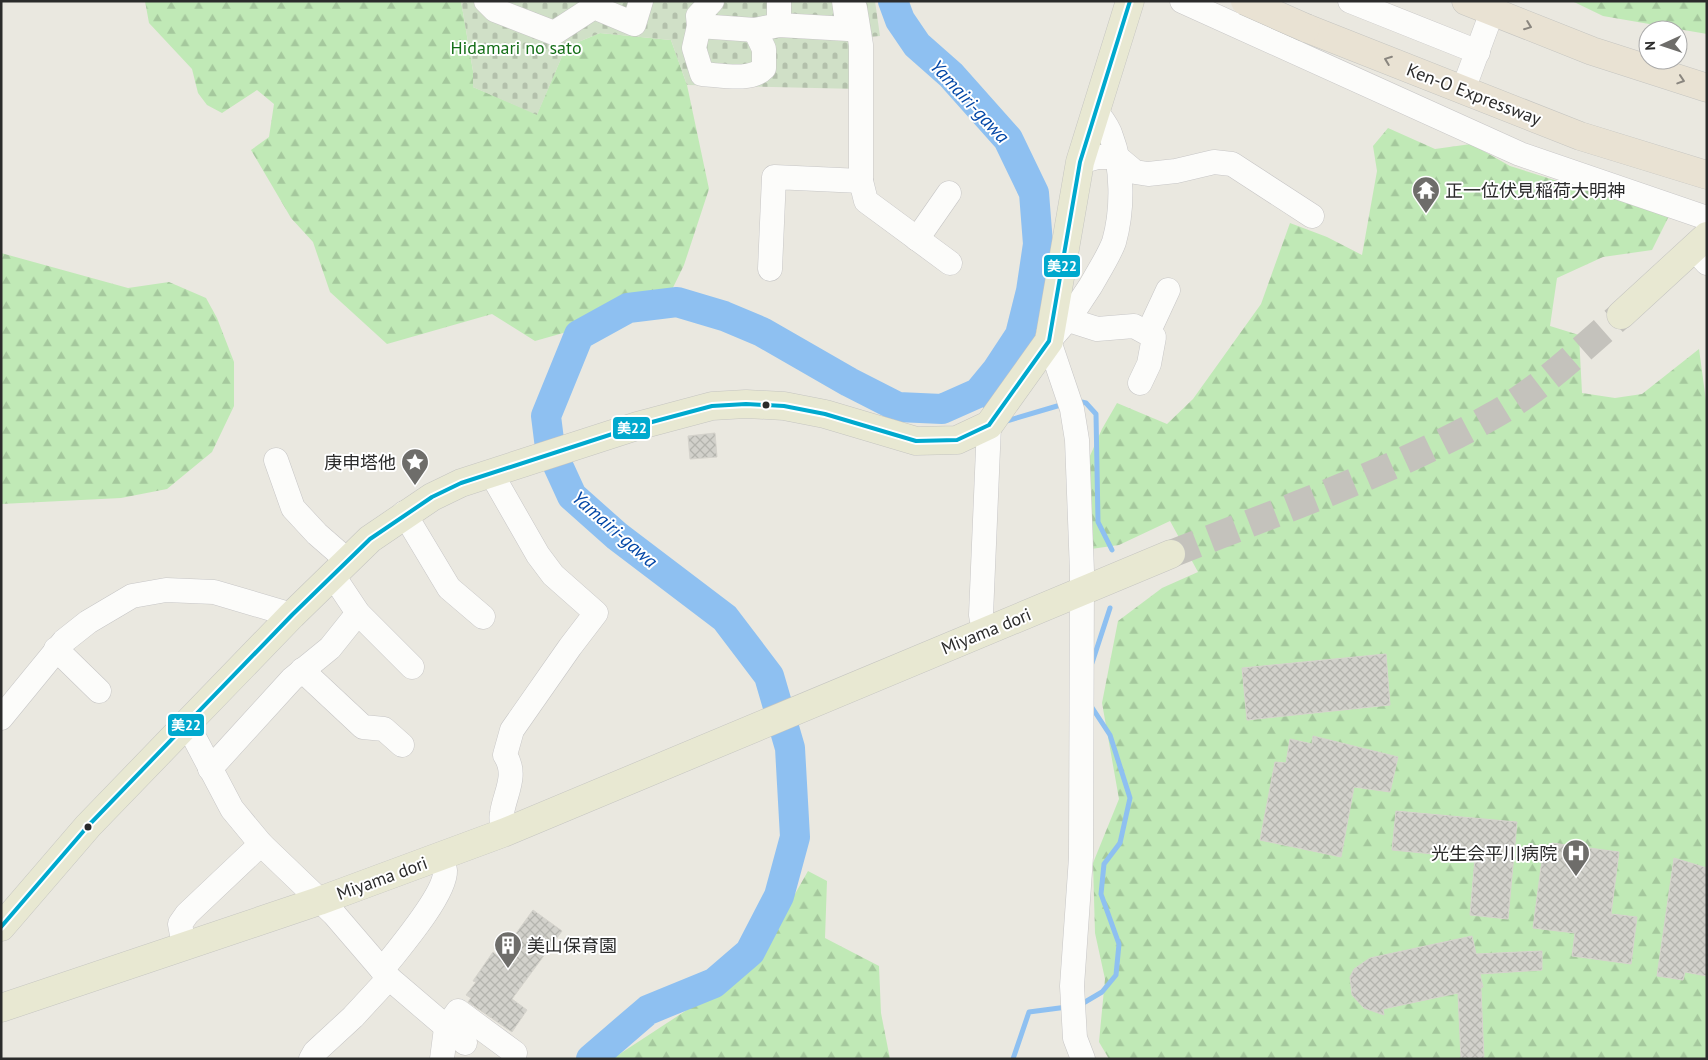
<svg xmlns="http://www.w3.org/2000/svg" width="1708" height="1060" font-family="'PT Sans','Noto Sans JP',sans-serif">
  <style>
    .forest { fill: url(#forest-firs) }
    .cemetery { fill: url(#cemetery-stones) }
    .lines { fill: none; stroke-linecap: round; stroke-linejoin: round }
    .stream { stroke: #8ec0f1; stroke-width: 5 }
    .river { stroke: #8ec0f1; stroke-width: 30 }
    .building { fill: url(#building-cross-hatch); stroke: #d5d3cc }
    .major-tunnel { stroke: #c4c2bc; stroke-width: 28; stroke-dasharray: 28 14; stroke-linecap: butt }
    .minor-casing { stroke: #c7c6c6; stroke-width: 25 }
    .major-casing { stroke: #c5c5c1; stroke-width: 29 }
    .highway-casing { stroke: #c5c5c1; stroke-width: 29 }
    .minor { stroke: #fcfcfa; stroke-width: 24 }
    .major { stroke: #e8e8d2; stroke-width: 28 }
    .highway { stroke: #e9e2d3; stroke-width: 28 }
    .highway-bridge-casing { stroke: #c5c5c1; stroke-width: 29; stroke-linecap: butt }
    .highway-bridge { stroke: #e9e2d3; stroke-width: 28 }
    .bus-1-casing { stroke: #fff; stroke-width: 8 }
    .bus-1 { stroke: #00a9ce; stroke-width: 4 }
    .oneway { stroke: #8a867f }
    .bus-dot { fill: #2b2b2b; stroke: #fff; stroke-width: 2 }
    .labels { text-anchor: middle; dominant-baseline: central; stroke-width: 4; stroke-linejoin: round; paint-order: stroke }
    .park-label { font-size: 18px; fill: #146e17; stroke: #fff }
    .street-label { font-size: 18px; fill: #2b2b2b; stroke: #fff }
    .poi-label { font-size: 18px; fill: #2b2b2b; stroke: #fff; text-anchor: start }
    .water-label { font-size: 19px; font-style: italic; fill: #0347a7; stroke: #fff }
    .line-badge { stroke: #fff; stroke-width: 2 }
    .badge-label { font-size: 14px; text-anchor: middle; font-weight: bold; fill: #fff }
  </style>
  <defs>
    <pattern id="forest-firs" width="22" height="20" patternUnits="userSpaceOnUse" patternTransform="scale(1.25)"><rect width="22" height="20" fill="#c0e9b6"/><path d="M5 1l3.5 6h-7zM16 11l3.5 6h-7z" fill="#a5c89d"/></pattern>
    <pattern id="cemetery-stones" width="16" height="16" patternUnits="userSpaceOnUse" patternTransform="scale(1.25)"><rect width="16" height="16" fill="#d0e0c7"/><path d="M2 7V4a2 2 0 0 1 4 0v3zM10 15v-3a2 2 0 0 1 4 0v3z" fill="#b3c0ab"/></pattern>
    <pattern id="building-cross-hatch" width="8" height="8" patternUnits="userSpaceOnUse" patternTransform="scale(1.25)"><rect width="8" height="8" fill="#d2d1cb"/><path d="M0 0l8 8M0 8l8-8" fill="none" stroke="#b4b4ae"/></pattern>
  </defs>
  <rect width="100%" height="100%" fill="#eae8e0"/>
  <!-- forest -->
  <g class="forest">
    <path d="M 145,1 L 461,1 L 473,71 L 473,87 L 537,114 L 566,47 L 600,33 L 671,40 L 687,85 L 709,189 L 684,265 L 665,304 L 535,341 L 492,314 L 387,344 L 330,292 L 313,242 L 291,218 L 251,150 L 269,137 L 274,104 L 257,90 L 222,113 L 207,105 L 198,93 L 192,69 L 149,23 Z"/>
    <path d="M 1572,1 L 1707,1 L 1707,34 L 1603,16 Z"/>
    <path d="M 1388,128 L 1435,149 L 1471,144 L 1510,166 L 1669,216 L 1652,250 L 1603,257 L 1557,278 L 1550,326 L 1579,335 L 1582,393 L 1615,398 L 1642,394 L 1699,349 L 1707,408 L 1707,1059 L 1109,1059 L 1099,1042 L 1105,979 L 1095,933 L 1093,863 L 1119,799 L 1102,703 L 1118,621 L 1162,588 L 1198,572 L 1170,521 L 1119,545 L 1091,549 L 1085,467 L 1102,429 L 1117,403 L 1167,424 L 1193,399 L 1261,304 L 1290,223 L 1327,237 L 1362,255 L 1377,171 L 1373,146 Z"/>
    <path d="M 1,253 L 128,288 L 169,282 L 206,298 L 217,318 L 234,362 L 234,406 L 212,452 L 167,489 L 121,498 L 1,504 Z"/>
    <path d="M 808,871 L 827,881 L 825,938 L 879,966 L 881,1013 L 890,1059 L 612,1059 L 754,966 Z"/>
  </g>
  <!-- cemetery -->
  <path class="cemetery" d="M 461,1 L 875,1 L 880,36 L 857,38 L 858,89 L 687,85 L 671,40 L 600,33 L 566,47 L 537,115 L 473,87 L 473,71 Z"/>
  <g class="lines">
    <!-- stream -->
    <g class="stream">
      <path d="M 978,393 L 988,411"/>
      <path d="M 1077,401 L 1086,403 L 1096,414 L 1098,522 L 1112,550"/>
      <path d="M 1003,422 L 1064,404"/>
      <path d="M 1092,663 L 1110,608"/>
      <path d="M 1080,1005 L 1102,992 L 1116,975 L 1119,944 L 1101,894 L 1104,864 L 1120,843 L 1130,798 L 1110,735 L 1091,706"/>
      <path d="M 1013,1059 L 1029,1012 L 1067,1007"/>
    </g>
    <!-- river -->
    <path class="river" d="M 591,1059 L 648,1010 L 714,983 L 750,952 L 779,896 L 795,837 L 790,748 L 769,676 L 725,618 L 617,536 L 572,496 L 550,448 L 546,416 L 579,335 L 628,308 L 677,302 L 724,316 L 762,332 L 849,382 L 898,407 L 942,409 L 978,393 L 997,370 L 1020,335 L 1031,291 L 1038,244 L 1034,193 L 1008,139 L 951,75 L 917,45 L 900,20 L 893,1"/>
  </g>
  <!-- building -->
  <g class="building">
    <path d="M 715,433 L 717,457 L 690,459 L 688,436 Z"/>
    <path d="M 1386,654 L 1390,705 L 1247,720 L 1242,668 Z"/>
    <path d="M 1313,736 L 1398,757 L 1390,792 L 1354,787 L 1341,857 L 1260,840 L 1275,762 L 1286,763 L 1290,739 L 1312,744 Z"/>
    <path d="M 1396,811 L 1517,822 L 1508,919 L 1470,915 L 1475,858 L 1392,850 Z"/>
    <path d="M 1552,843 L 1619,852 L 1611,914 L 1637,917 L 1631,964 L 1572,956 L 1575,933 L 1533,928 L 1542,860 L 1550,861 Z"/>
    <path d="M 1674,858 L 1707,868 L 1707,976 L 1685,972 L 1683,980 L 1657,976 Z"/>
    <path d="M 533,910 L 562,931 L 512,999 L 527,1010 L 512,1032 L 468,1002 L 471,998 L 466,995 L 476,982 L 473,981 L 493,952 L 499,957 Z"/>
    <path d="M 1472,936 L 1476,954 L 1542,951 L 1542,970 L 1480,974 L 1483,987 L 1481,988 L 1484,1059 L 1461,1059 L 1458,993 L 1383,1009 L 1384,1015 L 1364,1008 L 1352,995 L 1350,977 L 1354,969 L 1370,958 Z"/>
  </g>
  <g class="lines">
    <!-- major-tunnel -->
    <path class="major-tunnel" d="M 1171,554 C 1279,511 1391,473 1492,416 C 1540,390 1580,350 1621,315"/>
    <!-- minor casing -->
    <g class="minor-casing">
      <g id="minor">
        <path d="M 486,1 L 495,10 L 554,33 L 594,7 L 634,24 L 641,1"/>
        <path d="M 712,1 L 698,16 L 699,26 L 694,48 L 702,74 C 721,75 751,82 764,68 L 764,49 L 755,30 L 779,25 L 848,29 L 844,1"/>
        <path d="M 1182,1 L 1520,154 L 1707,218"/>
        <path d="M 1350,1 L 1478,52"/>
        <path d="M 855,8 L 861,45 L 861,181 L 866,201 L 950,263"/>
        <path d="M 779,25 L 779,1"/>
        <path d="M 699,26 L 755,30"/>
        <path d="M 1463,90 L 1492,12"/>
        <path d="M 1080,162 L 1098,157 L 1117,157 L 1135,172 L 1148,174 L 1176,171 L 1214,162 L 1232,164 L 1312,216"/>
        <path d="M 917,239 L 949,193"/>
        <path d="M 1694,249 L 1707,263"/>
        <path d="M 770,269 L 774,177 L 861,181"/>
        <path d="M 1069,320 L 1097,329 L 1134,326 L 1154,337 L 1149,364 L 1140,383"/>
        <path d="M 1148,333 L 1168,290"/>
        <path d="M 276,460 L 293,508 L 317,534 L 348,561"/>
        <path d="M 491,473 L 538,555 L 553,575 L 596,613 L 570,647 L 512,730 L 505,755 C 518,775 505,793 502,813 C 500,819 503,827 503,833"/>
        <path d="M 404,513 L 449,588 L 483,617"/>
        <path d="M 332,574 L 358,613 L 412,667"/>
        <path d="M 984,631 L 981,615 L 989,425"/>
        <path d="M 56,649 L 99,691"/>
        <path d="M 302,670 L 363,727 L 384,729 L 402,745"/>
        <path d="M 1,718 L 64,641 L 88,622 L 132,596 L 166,590 L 214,592 L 292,615"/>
        <path d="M 183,726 L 194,737 L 232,809 L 261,844 L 334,914 L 389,978 L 465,1043"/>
        <path d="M 210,769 L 292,679 L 330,648 L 358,613"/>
        <path d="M 184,946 L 180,924 L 187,914 L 261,844"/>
        <path d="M 382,970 C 397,951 446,894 445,871 C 445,867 442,861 441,856"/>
        <path d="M 311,1059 L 315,1052 L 353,1017 L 389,978"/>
        <path d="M 442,1059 L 446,1028 L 458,1011 L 515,1053"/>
        <path d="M 1083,1059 L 1075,1038 L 1072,986 L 1081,857 L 1082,572 L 1077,440 L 1072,409 L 1049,341 C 1070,318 1087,294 1102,266 C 1106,259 1111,250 1114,242 C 1123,210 1123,167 1111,136 C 1108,126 1101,118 1095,110"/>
      </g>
    </g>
    <!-- major casing -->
    <g class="major-casing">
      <g id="major">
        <path d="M 1621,315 L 1707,236"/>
        <path d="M 1,927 L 88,826 L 292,615 L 370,539 L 432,497 L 461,483 L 637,426 L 712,406 L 746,404 L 784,406 L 825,414 L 916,441 L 957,440 L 989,425 L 1049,341 L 1080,162 L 1130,1"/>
        <path d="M 1,1008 L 319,901 L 503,833 L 1171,554"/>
      </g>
    </g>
    <!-- highway casing -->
    <g class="highway-casing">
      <g id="highway">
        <path d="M 1466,1 L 1592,51 L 1707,88"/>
        <path d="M 1306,28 L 1580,136 L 1707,175"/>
      </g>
    </g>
    <!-- minor -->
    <use href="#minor" class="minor"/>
    <!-- major -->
    <use href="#major" class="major"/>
    <!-- highway -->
    <use href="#highway" class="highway"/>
    <!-- highway-bridge casing -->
    <g class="highway-bridge-casing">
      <path id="highway-bridge" d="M 1245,1 L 1306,28"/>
    </g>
    <!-- highway-bridge -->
    <use href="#highway-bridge" class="highway-bridge"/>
    <!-- bus-1 casing -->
    <g class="bus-1-casing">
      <path id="bus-1" d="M 1,927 L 88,826 L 292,615 L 370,539 L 432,497 L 461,483 L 637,426 L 712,406 L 746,404 L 784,406 L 825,414 L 916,441 L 957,440 L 989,425 L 1049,341 L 1080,162 L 1130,1"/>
    </g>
    <!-- bus-1 -->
    <use href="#bus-1" class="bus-1"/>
  </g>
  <!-- one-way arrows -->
  <defs><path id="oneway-chevron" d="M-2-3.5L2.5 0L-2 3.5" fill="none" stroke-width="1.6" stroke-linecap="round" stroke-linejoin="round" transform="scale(1.25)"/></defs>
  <g class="oneway">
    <use href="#oneway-chevron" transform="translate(1528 26) rotate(21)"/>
    <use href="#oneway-chevron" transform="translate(1388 60) rotate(-159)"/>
    <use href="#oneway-chevron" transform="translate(1681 80) rotate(18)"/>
  </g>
  <!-- icons -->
  <defs>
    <g id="temple-pin" transform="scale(1.4375)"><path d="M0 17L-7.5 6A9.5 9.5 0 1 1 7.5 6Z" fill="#6e6d6a" stroke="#fff"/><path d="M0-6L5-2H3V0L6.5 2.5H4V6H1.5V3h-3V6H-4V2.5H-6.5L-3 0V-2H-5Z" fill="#fff"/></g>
    <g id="sight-pin" transform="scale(1.4375)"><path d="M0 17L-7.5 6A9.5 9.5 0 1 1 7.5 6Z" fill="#6e6d6a" stroke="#fff"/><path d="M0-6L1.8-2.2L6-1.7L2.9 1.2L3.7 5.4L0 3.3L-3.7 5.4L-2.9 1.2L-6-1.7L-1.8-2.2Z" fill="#fff"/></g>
    <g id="hospital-pin" transform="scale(1.4375)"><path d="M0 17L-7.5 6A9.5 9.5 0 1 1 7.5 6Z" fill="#6e6d6a" stroke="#fff"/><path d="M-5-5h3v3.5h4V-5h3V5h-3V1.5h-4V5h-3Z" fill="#fff"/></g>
    <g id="building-pin" transform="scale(1.4375)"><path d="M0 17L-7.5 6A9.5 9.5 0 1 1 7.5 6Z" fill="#6e6d6a" stroke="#fff"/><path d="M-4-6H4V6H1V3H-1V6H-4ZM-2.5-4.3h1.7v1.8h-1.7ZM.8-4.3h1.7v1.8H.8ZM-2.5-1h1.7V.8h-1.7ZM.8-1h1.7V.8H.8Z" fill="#fff"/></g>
  </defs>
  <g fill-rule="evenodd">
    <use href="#temple-pin" x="1426" y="190"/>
    <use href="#sight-pin" x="415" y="462"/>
    <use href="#hospital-pin" x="1576" y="853"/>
    <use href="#building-pin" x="508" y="945"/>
  </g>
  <!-- markers -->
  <g class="bus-dot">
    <circle cx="766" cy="405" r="4.5"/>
    <circle cx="88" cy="827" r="4.5"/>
  </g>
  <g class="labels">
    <!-- park labels -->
    <g class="park-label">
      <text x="516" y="47">Hidamari no sato</text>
    </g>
    <!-- street labels -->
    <g class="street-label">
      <text transform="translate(1474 94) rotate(21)">Ken-O Expressway</text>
      <text transform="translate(986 631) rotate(-22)">Miyama dori</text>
      <text transform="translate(382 878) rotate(-20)">Miyama dori</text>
    </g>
    <!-- poi labels -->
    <g class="poi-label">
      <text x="1445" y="190">正一位伏見稲荷大明神</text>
      <text x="396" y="462" text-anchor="end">庚申塔他</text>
      <text x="1557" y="853" text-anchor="end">光生会平川病院</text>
      <text x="527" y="945">美山保育園</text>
    </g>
    <!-- water labels -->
    <g class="water-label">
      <text transform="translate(970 101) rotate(47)">Yamairi-gawa</text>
      <text transform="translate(615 529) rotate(41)">Yamairi-gawa</text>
    </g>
  </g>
  <g class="line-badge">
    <rect x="1043" y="254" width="38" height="24" rx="5" fill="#00a9ce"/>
    <rect x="612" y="416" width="39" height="24" rx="5" fill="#00a9ce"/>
    <rect x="167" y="713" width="38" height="24" rx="5" fill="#00a9ce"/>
  </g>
  <g class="badge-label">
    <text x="1062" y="271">美22</text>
    <text x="632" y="433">美22</text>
    <text x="186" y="730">美22</text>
  </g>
  <!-- border -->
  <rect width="1708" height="1060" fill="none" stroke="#2b2b2b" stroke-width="5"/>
  <!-- north arrow -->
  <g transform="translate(1663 45) rotate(267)"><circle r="24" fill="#ffffff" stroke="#aaaaaa"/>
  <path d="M0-4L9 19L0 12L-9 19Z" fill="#6e6d6a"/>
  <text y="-8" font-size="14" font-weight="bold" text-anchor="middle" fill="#2b2b2b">N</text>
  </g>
</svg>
